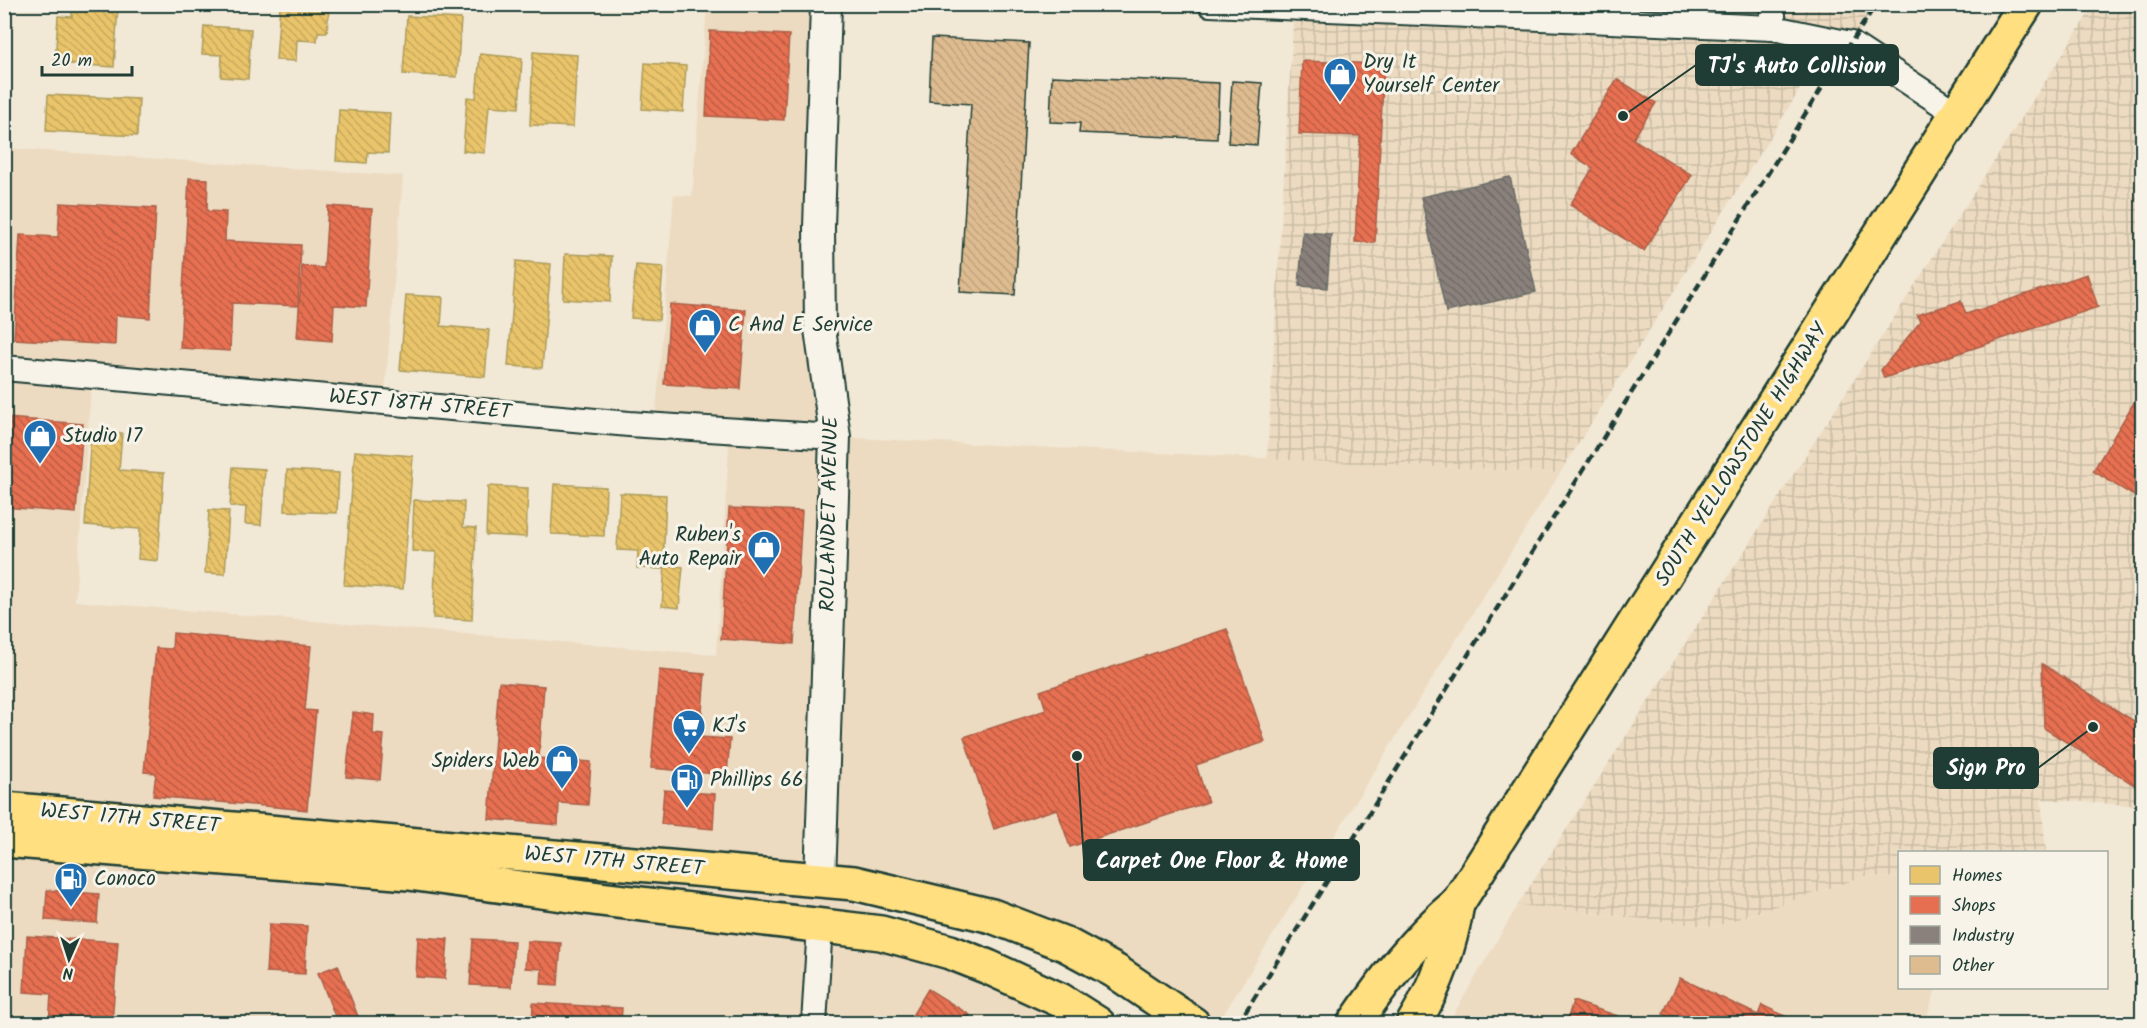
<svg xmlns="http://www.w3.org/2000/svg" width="2147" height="1028" font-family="Kalam,sans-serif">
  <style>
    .built { fill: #ecdbc1 }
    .industrial { fill: url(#industrial-grid) }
    .homes { fill: url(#homes-back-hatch); stroke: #ac9c5a; stroke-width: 1.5 }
    .shops { fill: url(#shops-back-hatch); stroke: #ab6048; stroke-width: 1.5 }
    .industry { fill: url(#industry-back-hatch); stroke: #6a6d66; stroke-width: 1.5 }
    .building { fill: url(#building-back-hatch); stroke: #1f3d34; stroke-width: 1.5 }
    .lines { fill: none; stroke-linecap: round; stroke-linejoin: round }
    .minor-casing { stroke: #1f3d34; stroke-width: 28 }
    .tertiary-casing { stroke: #1f3d34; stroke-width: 34 }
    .primary-casing { stroke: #1f3d34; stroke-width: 38 }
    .trunk-casing { stroke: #1f3d34; stroke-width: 38 }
    .minor { stroke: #f7f3e8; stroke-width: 24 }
    .tertiary { stroke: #f7f3e8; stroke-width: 30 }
    .primary { stroke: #ffdf80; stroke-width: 33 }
    .trunk { stroke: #ffdf80; stroke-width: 33 }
    .rail { stroke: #1f3d34; stroke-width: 4.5; stroke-dasharray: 9 4.5; stroke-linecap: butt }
    .labels { text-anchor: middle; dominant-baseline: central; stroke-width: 6; stroke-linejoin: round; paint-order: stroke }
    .poi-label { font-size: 21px; fill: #1f3d34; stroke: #f7f3e8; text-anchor: start }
    .street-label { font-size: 21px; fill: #1f3d34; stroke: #f7f3e8 }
    .leader { fill: none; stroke: #1f3d34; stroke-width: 2 }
    .callout-dot { fill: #1f3d34; stroke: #f7f3e8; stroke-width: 2 }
    .callout { fill: #1f3d34; stroke: #1f3d34; stroke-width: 2 }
    .callout-label { font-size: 22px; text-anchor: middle; font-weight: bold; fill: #fff }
  </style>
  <defs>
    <pattern id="industrial-grid" width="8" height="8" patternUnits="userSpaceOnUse" patternTransform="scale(1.5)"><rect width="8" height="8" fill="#ecdbc1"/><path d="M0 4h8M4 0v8" fill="none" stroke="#cabda6"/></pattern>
    <pattern id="homes-back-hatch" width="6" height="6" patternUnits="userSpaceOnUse" patternTransform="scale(1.5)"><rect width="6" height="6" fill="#e9c46a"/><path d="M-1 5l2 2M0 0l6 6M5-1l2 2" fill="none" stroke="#c7a95c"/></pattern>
    <pattern id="shops-back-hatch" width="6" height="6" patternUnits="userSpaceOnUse" patternTransform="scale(1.5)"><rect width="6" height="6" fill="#e76f51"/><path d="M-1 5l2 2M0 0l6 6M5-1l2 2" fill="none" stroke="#bb5c44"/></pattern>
    <pattern id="industry-back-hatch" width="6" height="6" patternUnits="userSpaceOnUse" patternTransform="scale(1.5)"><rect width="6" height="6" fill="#8a817c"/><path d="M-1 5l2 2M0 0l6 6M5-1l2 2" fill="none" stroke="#706b66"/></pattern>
    <pattern id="building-back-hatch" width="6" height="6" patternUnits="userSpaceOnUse" patternTransform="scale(1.5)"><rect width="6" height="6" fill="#debc90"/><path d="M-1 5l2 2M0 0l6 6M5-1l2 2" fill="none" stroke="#bea27d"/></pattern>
  </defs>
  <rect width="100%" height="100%" fill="#f2e8d6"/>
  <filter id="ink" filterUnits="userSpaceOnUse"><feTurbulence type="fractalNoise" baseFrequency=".0167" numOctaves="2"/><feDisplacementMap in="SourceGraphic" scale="12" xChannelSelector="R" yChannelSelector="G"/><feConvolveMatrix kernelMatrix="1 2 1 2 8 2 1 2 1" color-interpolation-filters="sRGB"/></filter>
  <g filter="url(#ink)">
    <!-- built -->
    <g class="built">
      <path d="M 707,5 L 826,5 L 835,437 L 1560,473 L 1218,1023 L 1192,1023 L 1009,921 L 824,895 L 892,916 L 955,943 L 1098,1023 L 5,1023 L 4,148 L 403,176 L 384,402 L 92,376 L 75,601 L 716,655 L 730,431 L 655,425 L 674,195 L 692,196 Z"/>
      <path d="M 1866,876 L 1899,878 L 1900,988 L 1936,988 L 1925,1023 L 1448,1024 L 1518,905 L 1714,927 Z"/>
    </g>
    <!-- industrial -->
    <g class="industrial">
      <path d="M 1231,5 L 1874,5 L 1851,44 L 1831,40 L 1560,473 L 1267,459 L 1294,9 Z"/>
      <path d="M 2094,5 L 2142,5 L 2142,806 L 2041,799 L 2046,852 L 1900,852 L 1899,878 L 1866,876 L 1714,927 L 1518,905 Z"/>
    </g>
    <!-- homes -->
    <g class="homes">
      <path d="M 72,4 L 118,6 L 114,67 L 55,63 L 58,16 L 72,17 Z"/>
      <path d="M 280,5 L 329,8 L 327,32 L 318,32 L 317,41 L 297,40 L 296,61 L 276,60 Z"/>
      <path d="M 407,16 L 461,19 L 457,77 L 403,74 Z"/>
      <path d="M 204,26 L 251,29 L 248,79 L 221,77 L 222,55 L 202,54 Z"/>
      <path d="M 533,52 L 577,55 L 573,127 L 530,125 Z"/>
      <path d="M 480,54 L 522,58 L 519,108 L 489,106 L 485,153 L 463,151 L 467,97 L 476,98 Z"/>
      <path d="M 645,63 L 686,66 L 683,112 L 642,109 Z"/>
      <path d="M 48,95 L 139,99 L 137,136 L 46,131 Z"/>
      <path d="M 339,110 L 390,113 L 388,153 L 368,152 L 367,163 L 336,161 Z"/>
      <path d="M 565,254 L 612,256 L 610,302 L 563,299 Z"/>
      <path d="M 516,261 L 551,264 L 542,368 L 508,366 Z"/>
      <path d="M 636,265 L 663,267 L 659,320 L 631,318 Z"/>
      <path d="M 406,295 L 443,297 L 441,326 L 489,330 L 485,377 L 400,370 Z"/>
      <path d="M 91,431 L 122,433 L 119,470 L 164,473 L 158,561 L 138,559 L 140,529 L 85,525 Z"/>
      <path d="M 355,451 L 413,456 L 403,589 L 344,585 Z"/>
      <path d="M 233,467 L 265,469 L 261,525 L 245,524 L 246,507 L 230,506 Z"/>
      <path d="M 287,470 L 339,473 L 337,513 L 285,511 Z"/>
      <path d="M 554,484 L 606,487 L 604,536 L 551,534 Z"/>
      <path d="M 488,486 L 528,488 L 526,537 L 486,535 Z"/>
      <path d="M 620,493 L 666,495 L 663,569 L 637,568 L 638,551 L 617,550 Z"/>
      <path d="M 414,500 L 464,502 L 463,527 L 476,528 L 472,620 L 433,618 L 436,552 L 412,551 Z"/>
      <path d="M 209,510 L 229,511 L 225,574 L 205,573 Z"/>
      <path d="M 665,565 L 683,567 L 679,608 L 662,606 Z"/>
    </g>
    <!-- shops -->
    <g class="shops">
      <path d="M 710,31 L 789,35 L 784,120 L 706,116 Z"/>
      <path d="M 1302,61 L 1384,64 L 1375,243 L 1355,242 L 1360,136 L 1299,134 Z"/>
      <path d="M 1617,79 L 1656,103 L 1633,139 L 1692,175 L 1644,251 L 1570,205 L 1593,168 L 1571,154 Z"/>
      <path d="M 189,178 L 208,179 L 207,211 L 226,212 L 225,241 L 301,245 L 298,306 L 232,303 L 230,351 L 180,348 Z"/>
      <path d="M 60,203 L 156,208 L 150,318 L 116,315 L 115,345 L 14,339 L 20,235 L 58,237 Z"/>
      <path d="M 328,206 L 372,209 L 366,307 L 334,305 L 332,341 L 297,338 L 302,266 L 324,268 Z"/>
      <path d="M 2087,274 L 2098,307 L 1884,378 L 1881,370 L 1920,322 L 1917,315 L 1961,301 L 1966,314 Z"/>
      <path d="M 670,304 L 746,310 L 740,389 L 664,384 Z"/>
      <path d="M 2142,389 L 2142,501 L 2093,471 Z"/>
      <path d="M 7,418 L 83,424 L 76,513 L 4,507 Z"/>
      <path d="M 729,508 L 802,511 L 794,644 L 721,639 Z"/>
      <path d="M 1227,629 L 1265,742 L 1196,765 L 1208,802 L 1070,847 L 1057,809 L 994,829 L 964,737 L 1046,710 L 1040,691 Z"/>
      <path d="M 173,633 L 311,646 L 305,710 L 316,711 L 307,810 L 153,796 L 156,773 L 144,772 L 156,648 L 172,649 Z"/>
      <path d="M 2042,664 L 2142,726 L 2142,790 L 2044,728 Z"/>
      <path d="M 659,670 L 705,674 L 700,737 L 730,739 L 727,775 L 651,768 Z"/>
      <path d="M 499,682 L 544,686 L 539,758 L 591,762 L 588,805 L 559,803 L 558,825 L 489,819 Z"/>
      <path d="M 353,712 L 374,715 L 373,734 L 384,735 L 380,780 L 346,777 Z"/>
      <path d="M 664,790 L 715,794 L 713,829 L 661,824 Z"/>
      <path d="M 47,890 L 99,894 L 97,923 L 45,920 Z"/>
      <path d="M 269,924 L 307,926 L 305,974 L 266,972 Z"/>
      <path d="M 27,936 L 118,942 L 112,1024 L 49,1024 L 51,994 L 24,992 Z"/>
      <path d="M 418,937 L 448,939 L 445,979 L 416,977 Z"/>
      <path d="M 473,939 L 514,941 L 511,987 L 470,985 Z"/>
      <path d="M 527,941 L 561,943 L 558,985 L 541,984 L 542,969 L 525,968 Z"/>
      <path d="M 338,965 L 361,1024 L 338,1024 L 318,973 Z"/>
      <path d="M 1680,978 L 1758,1015 L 1762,1005 L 1801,1024 L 1674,1024 L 1675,1020 L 1663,1014 Z"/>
      <path d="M 928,989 L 970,1015 L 965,1024 L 907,1024 Z"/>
      <path d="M 1573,1001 L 1636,1022 L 1636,1024 L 1566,1024 Z"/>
      <path d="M 533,1003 L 622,1008 L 621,1024 L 532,1024 Z"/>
      <path d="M 182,1018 L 203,1019 L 202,1024 L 181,1024 Z"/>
    </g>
    <!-- industry -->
    <g class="industry">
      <path d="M 1510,177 L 1536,292 L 1446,312 L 1421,197 Z"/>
      <path d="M 1303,232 L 1331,234 L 1327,288 L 1299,286 Z"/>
    </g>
    <!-- building -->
    <g class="building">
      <path d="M 932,38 L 1029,43 L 1015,295 L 960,292 L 971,104 L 929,101 Z"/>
      <path d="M 1052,76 L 1219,83 L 1217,139 L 1079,133 L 1080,123 L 1050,122 Z"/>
      <path d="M 1232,81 L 1262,83 L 1257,145 L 1228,143 Z"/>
    </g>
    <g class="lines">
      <!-- minor casing -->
      <g class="minor-casing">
        <g id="minor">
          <path d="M 1210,4 L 1773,28 L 1851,44 L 1957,114"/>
          <path d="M 1773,28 L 1773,4"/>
          <path d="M 4,368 L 629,424 L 835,437"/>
          <path d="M 814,1024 L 820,925"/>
        </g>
      </g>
      <!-- tertiary casing -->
      <g class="tertiary-casing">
        <path id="tertiary" d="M 820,881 L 835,437 L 820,329 L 819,227 L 826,4"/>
      </g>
      <!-- primary casing -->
      <g class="primary-casing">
        <g id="primary">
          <path d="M 4,809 L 854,883 L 992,916 L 1065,944 L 1115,971 L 1193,1024"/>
          <path d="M 4,840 L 409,873 L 600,899 L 881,933 L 950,952 L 988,967 L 1060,1000 L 1098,1024"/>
        </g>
      </g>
      <!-- trunk casing -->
      <g class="trunk-casing">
        <g id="trunk">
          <path d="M 1354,1024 C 1384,980 1416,938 1457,904 L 2026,4"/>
          <path d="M 1413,1024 C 1436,987 1450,947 1457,904"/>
        </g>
      </g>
      <!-- minor -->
      <use href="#minor" class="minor"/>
      <!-- tertiary -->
      <use href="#tertiary" class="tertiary"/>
      <!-- primary -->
      <use href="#primary" class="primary"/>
      <!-- trunk -->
      <use href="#trunk" class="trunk"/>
      <!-- rail -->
      <path class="rail" d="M 1238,1024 L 1807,111 L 1876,4"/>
    </g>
  </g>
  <!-- icons -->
  <defs>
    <g id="shop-pin" transform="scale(1.725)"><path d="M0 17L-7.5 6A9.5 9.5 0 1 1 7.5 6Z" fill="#1f6fb2" stroke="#f7f3e8"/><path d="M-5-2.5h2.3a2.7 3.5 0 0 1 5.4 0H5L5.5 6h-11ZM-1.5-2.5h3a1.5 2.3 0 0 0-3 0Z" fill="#fff"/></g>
    <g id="supermarket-pin" transform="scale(1.725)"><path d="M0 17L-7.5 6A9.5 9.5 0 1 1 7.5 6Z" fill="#1f6fb2" stroke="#f7f3e8"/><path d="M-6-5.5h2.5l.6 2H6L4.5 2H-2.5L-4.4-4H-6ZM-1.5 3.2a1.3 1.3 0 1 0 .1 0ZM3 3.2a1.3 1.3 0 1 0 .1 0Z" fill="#fff"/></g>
    <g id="fuel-pin" transform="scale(1.725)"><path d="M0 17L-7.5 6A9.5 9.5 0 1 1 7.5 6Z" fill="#1f6fb2" stroke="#f7f3e8"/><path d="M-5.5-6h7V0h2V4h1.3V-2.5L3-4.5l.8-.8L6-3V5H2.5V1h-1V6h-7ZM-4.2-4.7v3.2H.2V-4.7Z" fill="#fff"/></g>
  </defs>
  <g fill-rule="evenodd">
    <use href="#shop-pin" x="1340" y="74"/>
    <use href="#shop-pin" x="705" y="325"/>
    <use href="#shop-pin" x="40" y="436"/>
    <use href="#shop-pin" x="764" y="547"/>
    <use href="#supermarket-pin" x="689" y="726"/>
    <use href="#shop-pin" x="562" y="761"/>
    <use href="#fuel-pin" x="687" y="780"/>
    <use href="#fuel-pin" x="71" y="879"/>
  </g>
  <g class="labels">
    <!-- poi labels -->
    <g class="poi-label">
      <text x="1363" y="62">Dry It<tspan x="1363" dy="24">Yourself Center</tspan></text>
      <text x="728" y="325">C And E Service</text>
      <text x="63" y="436">Studio 17</text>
      <text x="741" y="535" text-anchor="end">Ruben's<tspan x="741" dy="24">Auto Repair</tspan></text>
      <text x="712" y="726">KJ's</text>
      <text x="539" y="761" text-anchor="end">Spiders Web</text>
      <text x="710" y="780">Phillips 66</text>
      <text x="94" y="879">Conoco</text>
    </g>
    <!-- street labels -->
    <g class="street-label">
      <text transform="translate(420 405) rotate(5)">WEST 18TH STREET</text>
      <text transform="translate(1742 455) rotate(-58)">SOUTH YELLOWSTONE HIGHWAY</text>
      <text transform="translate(830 514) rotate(-89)">ROLLANDET AVENUE</text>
      <text transform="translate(130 819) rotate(5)">WEST 17TH STREET</text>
      <text transform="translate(614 862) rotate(5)">WEST 17TH STREET</text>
    </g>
  </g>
  <!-- callouts -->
  <path class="leader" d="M1623 116L1696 65M2093 727L2038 768M1077 756L1084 860"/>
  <g class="callout-dot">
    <circle cx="1623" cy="116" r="6"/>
    <circle cx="2093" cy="727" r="6"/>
    <circle cx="1077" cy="756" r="6"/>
  </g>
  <g class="callout">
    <rect x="1696" y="45" width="202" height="40" rx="6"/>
    <rect x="1934" y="748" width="104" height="40" rx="6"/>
    <rect x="1084" y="840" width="275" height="40" rx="6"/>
  </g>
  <g class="callout-label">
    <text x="1797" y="73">TJ's Auto Collision</text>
    <text x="1986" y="775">Sign Pro</text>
    <text x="1222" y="868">Carpet One Floor &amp; Home</text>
  </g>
  <!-- margin -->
  <rect width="2147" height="1028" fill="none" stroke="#f7f3e8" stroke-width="24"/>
  <rect x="12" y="12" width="2123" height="1004" fill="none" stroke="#1f3d34" stroke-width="2" filter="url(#ink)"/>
  <!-- legend -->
  <rect x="1898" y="851" width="210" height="138" fill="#f7f3e8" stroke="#a1aaa0" stroke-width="1.5"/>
  <rect x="1910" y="866" width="30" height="18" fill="#e9c46a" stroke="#a1aaa0" stroke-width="1.5"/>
  <text x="1952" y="881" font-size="18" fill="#1f3d34">Homes</text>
  <rect x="1910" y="896" width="30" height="18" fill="#e76f51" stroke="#a1aaa0" stroke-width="1.5"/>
  <text x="1952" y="911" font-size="18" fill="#1f3d34">Shops</text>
  <rect x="1910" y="926" width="30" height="18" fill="#8a817c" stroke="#a1aaa0" stroke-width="1.5"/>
  <text x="1952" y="941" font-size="18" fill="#1f3d34">Industry</text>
  <rect x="1910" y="956" width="30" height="18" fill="#debc90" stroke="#a1aaa0" stroke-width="1.5"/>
  <text x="1952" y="971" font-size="18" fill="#1f3d34">Other</text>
  <!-- north arrow -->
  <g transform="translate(69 959) rotate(183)" stroke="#f7f3e8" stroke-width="4.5" paint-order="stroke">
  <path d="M0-4.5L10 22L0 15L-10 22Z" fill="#1f3d34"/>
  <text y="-9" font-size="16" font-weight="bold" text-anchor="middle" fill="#1f3d34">N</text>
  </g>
  <!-- scale -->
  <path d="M42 66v9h90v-9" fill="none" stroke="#1f3d34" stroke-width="3"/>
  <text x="51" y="66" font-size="18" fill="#1f3d34" stroke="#f7f3e8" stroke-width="4.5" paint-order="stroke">20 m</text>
</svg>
